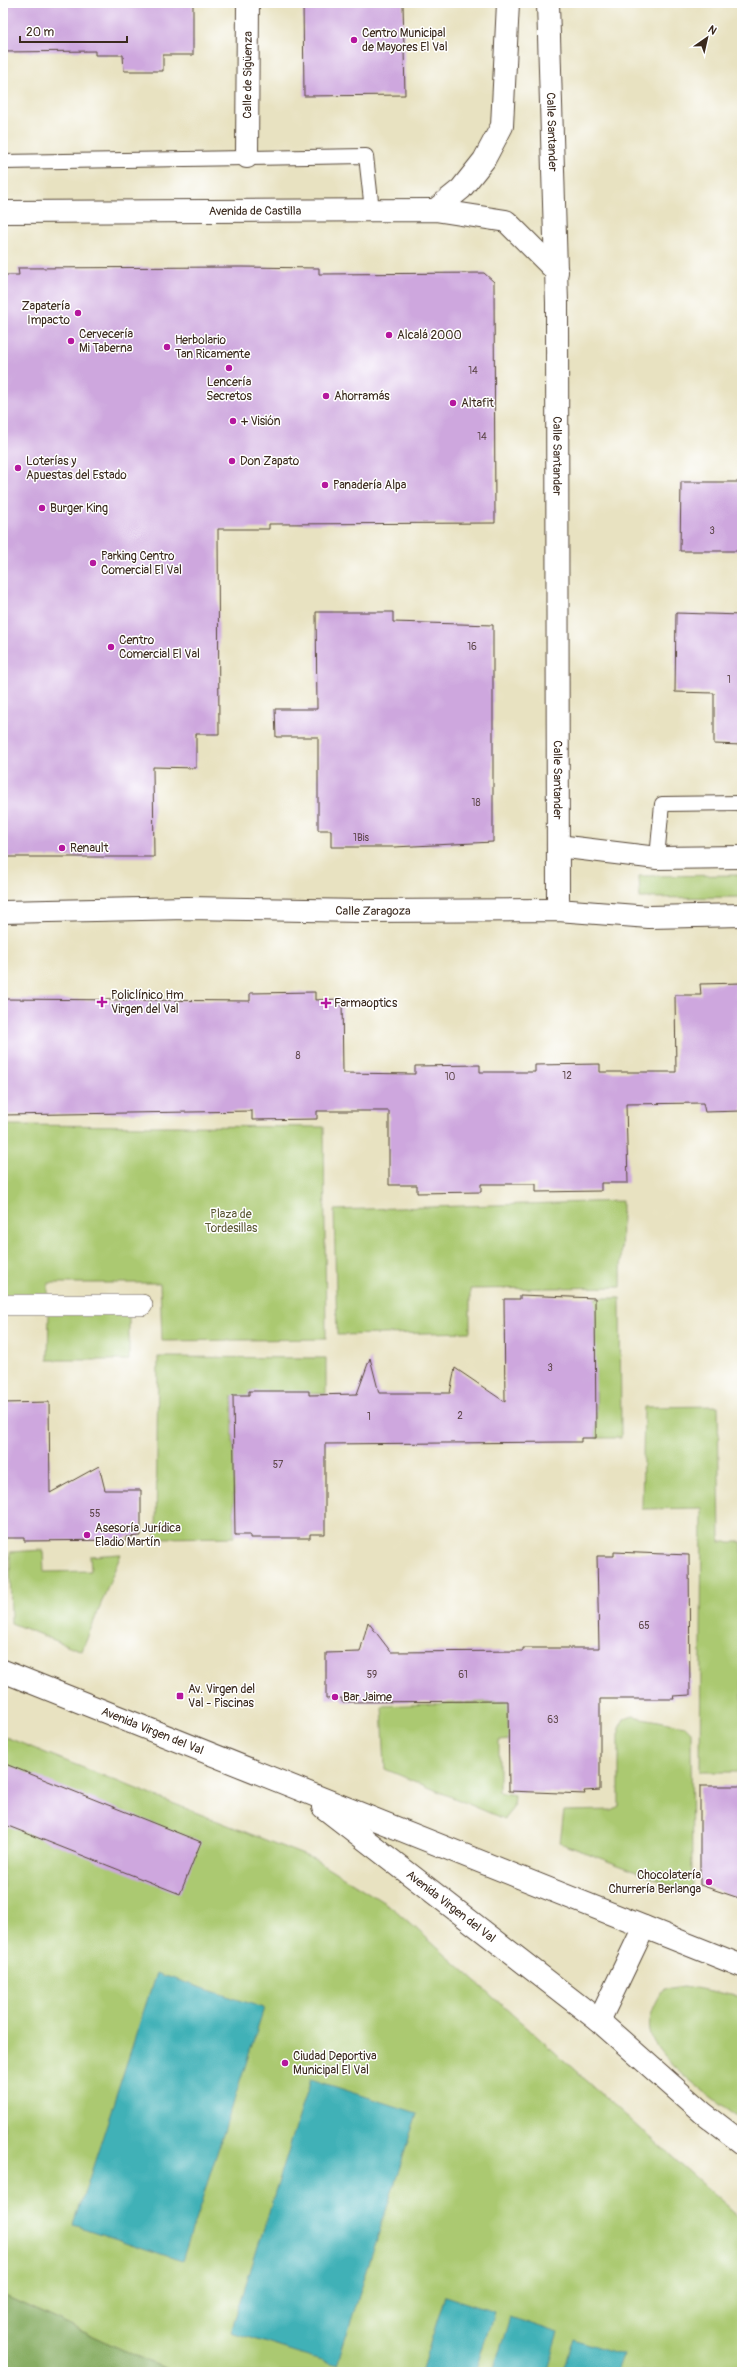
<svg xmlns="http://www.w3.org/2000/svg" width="745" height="2375" font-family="Pangolin,sans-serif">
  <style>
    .green { fill: #abc971; stroke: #737a48 }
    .forest { fill: #88ad63; stroke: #626c40 }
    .water { fill: #40b1b7; stroke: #3e6e6a }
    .building { fill: #cea7de }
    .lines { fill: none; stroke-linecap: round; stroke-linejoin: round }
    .service-casing { stroke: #554636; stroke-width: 16 }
    .pedestrian-casing { stroke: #554636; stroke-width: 22 }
    .minor-casing { stroke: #554636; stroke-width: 24 }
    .service { stroke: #fff; stroke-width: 14 }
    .pedestrian { stroke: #fff; stroke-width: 21 }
    .minor { stroke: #fff; stroke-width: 22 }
    .poi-dot { fill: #b5179e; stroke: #fff; stroke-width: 1.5 }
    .labels { text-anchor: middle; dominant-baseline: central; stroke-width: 3; stroke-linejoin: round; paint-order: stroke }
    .number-label { font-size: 10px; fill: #60494e }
    .poi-label { font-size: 12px; fill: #3b2a1e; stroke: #fff; text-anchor: start }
    .street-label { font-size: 12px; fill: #3b2a1e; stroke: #fff }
    .park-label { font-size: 12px; fill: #5d5a37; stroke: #fff }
  </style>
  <rect width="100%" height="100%" fill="#fff"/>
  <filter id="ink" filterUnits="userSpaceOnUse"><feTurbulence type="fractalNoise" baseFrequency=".025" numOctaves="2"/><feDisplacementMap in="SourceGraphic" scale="8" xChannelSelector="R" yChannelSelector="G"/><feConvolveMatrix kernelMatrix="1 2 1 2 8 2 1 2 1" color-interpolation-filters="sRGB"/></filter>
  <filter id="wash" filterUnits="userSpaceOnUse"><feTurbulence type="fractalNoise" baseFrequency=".012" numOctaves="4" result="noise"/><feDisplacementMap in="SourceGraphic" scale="16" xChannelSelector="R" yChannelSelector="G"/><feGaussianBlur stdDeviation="0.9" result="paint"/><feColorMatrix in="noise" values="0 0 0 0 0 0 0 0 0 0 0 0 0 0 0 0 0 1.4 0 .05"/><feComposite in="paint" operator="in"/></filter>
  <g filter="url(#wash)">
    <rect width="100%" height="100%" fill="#e8e2c1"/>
    <!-- green -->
    <g class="green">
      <path d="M 742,875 L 742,897 L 640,898 L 639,876 Z"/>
      <path d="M 3,1125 L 324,1127 L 326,1339 L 162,1341 L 160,1283 L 48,1283 L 48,1299 L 3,1300 Z"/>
      <path d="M 622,1201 L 621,1287 L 470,1289 L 470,1332 L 337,1335 L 334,1210 Z"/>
      <path d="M 595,1298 L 620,1298 L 621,1438 L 596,1438 L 596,1391 L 556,1392 Z"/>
      <path d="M 49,1312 L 129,1312 L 129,1360 L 48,1360 Z"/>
      <path d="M 158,1357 L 326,1358 L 326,1394 L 249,1391 L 249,1395 L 233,1396 L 233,1441 L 238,1489 L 234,1489 L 234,1537 L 156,1538 Z"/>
      <path d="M 718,1406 L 720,1542 L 742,1542 L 742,1772 L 700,1772 L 702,1508 L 642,1509 L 644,1407 Z"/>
      <path d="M 43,1550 L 44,1572 L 91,1571 L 90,1556 L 121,1554 L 82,1651 L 11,1623 L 10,1552 Z"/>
      <path d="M 532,1700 L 531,1738 L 499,1741 L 499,1792 L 514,1795 L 513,1808 L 504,1819 L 385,1769 L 382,1706 Z"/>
      <path d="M 632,1716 L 685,1726 L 691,1732 L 692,1884 L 687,1891 L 560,1843 L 564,1811 L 612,1810 L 619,1806 L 619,1728 L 624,1719 Z"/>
      <path d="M 3,1736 L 316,1860 L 393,1908 L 742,2219 L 742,2372 L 171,2372 L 3,2295 Z"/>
      <path d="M 685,1986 L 742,1997 L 742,2120 C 719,2102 655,2060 650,2032 C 647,2018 657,1999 664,1989 Z"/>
    </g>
    <!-- forest -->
    <path class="forest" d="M 3,2295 L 5,2296 L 171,2372 L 3,2372 Z"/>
    <!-- water -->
    <g class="water">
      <path d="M 156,1973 L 264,2008 L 182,2261 L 74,2225 Z"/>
      <path d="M 311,2079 L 417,2113 L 337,2365 L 231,2332 Z"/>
      <path d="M 445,2296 L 494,2312 L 475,2372 L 421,2372 Z"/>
      <path d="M 510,2317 L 559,2333 L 547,2372 L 493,2372 Z"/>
      <path d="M 574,2339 L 623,2355 L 617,2372 L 563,2372 Z"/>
    </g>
    <g id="blocks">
      <!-- building -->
      <g class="building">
        <path d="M 3,3 L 193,3 L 193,55 L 163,55 L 163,71 L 124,71 L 123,55 L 95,55 L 95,51 L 3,52 Z"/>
        <path d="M 303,3 L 403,3 L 405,95 L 304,96 Z"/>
        <path d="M 242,267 L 319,268 L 319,274 L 484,273 L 494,282 L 495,523 L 269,524 L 269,529 L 218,529 L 219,734 L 196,734 L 196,768 L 153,767 L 154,857 L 3,857 L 3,275 L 19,275 L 18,268 Z"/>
        <path d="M 681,482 L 742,482 L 742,551 L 680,551 Z"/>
        <path d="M 316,612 L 393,612 L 393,622 L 493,625 L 493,842 L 394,847 L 331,847 L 331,830 L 318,830 L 318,737 L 276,737 L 275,709 L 317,709 Z"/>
        <path d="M 676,613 L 742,615 L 742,745 L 714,744 L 714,693 L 675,692 Z"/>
        <path d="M 742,983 L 742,1111 L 705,1112 L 703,1103 L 626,1104 L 628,1183 L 601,1183 L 601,1191 L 536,1192 L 536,1184 L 481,1184 L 481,1192 L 417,1193 L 417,1185 L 389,1185 L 389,1111 L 317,1111 L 317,1119 L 252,1120 L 252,1111 L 3,1115 L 3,999 L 250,1001 L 250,993 L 315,992 L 315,1000 L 342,999 L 343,1073 L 415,1074 L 415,1066 L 480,1065 L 480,1072 L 535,1072 L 535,1065 L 600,1064 L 600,1072 L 676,1072 L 675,995 L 701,995 L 700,984 Z"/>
        <path d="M 520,1295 L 595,1298 L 596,1438 L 581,1438 L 581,1442 L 565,1442 L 325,1444 L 325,1534 L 310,1534 L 310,1538 L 250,1538 L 250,1535 L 235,1535 L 233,1395 L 249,1395 L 249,1391 L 309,1391 L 309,1395 L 357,1394 L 370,1358 L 379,1393 L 450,1393 L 455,1368 L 505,1402 L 504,1299 L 520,1299 Z"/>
        <path d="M 49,1402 L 50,1493 L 99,1466 L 105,1490 L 141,1490 L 141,1536 L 126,1537 L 126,1540 L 24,1541 L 24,1538 L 3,1538 L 3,1403 Z"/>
        <path d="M 614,1552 L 689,1555 L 690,1695 L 673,1696 L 674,1699 L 600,1699 L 600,1790 L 584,1791 L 585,1794 L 509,1791 L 508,1701 L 342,1702 L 342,1698 L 326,1699 L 326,1653 L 360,1652 L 368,1622 L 391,1652 L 523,1651 L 523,1648 L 599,1648 L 597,1556 L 614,1556 Z"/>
        <path d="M 3,1763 L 201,1842 L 180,1894 L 3,1824 Z"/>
        <path d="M 700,1786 L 742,1786 L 742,1899 L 700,1885 Z"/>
      </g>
    </g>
  </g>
  <g filter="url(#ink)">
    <use href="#blocks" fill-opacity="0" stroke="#554636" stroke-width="1"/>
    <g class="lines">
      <!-- service casing -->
      <g class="service-casing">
        <g id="service">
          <path d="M 3,162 L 366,156 L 372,210"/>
          <path d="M 657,858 L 662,804 L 742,803"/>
        </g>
      </g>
      <!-- pedestrian casing -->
      <g class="pedestrian-casing">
        <path id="pedestrian" d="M 3,1305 L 142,1305"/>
      </g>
      <!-- minor casing -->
      <g class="minor-casing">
        <g id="minor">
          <path id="s1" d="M 548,3 L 557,303 L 558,910"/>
          <path id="s2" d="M 247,157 L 248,3"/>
          <path d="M 435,210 L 461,189 L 484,160 L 502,126 L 508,3"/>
          <path id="s3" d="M 3,212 L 435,210 L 506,221 L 557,272"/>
          <path d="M 558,846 L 657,858 L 742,857"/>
          <path id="s4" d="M 3,912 L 187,908 L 362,911 L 558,910 L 649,917 L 742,915"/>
          <path id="s5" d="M 3,1671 L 742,1966"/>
          <path id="s6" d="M 323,1807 L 599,2021 L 703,2113 L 742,2143"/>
          <path d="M 599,2021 L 644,1927"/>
        </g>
      </g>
      <!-- service -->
      <use href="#service" class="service"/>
      <!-- pedestrian -->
      <use href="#pedestrian" class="pedestrian"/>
      <!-- minor -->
      <use href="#minor" class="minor"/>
    </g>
  </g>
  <!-- markers -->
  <g class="poi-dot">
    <circle cx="354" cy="40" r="4"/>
    <circle cx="78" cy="313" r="4"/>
    <circle cx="389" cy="335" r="4"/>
    <circle cx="71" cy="341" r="4"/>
    <circle cx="167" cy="347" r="4"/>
    <circle cx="229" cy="368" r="4"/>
    <circle cx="326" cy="396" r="4"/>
    <circle cx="453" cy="403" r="4"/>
    <circle cx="233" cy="421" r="4"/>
    <circle cx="232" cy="461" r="4"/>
    <circle cx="18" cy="468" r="4"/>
    <circle cx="325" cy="485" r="4"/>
    <circle cx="42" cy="508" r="4"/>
    <circle cx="93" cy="563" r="4"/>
    <circle cx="111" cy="647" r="4"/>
    <circle cx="62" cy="848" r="4"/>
    <path d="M100 996h4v4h4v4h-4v4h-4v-4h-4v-4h4z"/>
    <path d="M324 997h4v4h4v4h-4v4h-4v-4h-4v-4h4z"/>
    <circle cx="87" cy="1535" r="4"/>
    <rect x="176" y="1692" width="8" height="8" rx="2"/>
    <circle cx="335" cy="1697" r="4"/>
    <circle cx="709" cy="1882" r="4"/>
    <circle cx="285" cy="2063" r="4"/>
  </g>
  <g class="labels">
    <!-- number labels -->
    <g class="number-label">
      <text x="473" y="371">14</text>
      <text x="482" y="437">14</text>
      <text x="712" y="531">3</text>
      <text x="472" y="647">16</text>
      <text x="729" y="680">1</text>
      <text x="476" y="803">18</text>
      <text x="361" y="838">1Bis</text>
      <text x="298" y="1056">8</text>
      <text x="567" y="1076">12</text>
      <text x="450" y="1077">10</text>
      <text x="550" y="1368">3</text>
      <text x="460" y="1416">2</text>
      <text x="369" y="1417">1</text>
      <text x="278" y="1465">57</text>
      <text x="95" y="1514">55</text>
      <text x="644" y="1626">65</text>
      <text x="372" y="1675">59</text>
      <text x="463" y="1675">61</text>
      <text x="553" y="1720">63</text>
    </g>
    <!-- poi labels -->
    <g class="poi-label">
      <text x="362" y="33">Centro Municipal<tspan x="362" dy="14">de Mayores El Val</tspan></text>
      <text x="70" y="306" text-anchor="end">Zapatería<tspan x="70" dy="14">Impacto</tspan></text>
      <text x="79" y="334">Cervecería<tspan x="79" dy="14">Mi Taberna</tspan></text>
      <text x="397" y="335">Alcalá 2000</text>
      <text x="175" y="340">Herbolario<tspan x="175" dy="14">Tan Ricamente</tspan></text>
      <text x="229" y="382" text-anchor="middle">Lencería<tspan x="229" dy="14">Secretos</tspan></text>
      <text x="334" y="396">Ahorramás</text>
      <text x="461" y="403">Altafit</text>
      <text x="241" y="421">+ Visión</text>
      <text x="26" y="461">Loterías y<tspan x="26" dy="14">Apuestas del Estado</tspan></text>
      <text x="240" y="461">Don Zapato</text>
      <text x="333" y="485">Panadería Alpa</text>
      <text x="50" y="508">Burger King</text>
      <text x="101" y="556">Parking Centro<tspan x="101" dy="14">Comercial El Val</tspan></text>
      <text x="119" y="640">Centro<tspan x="119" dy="14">Comercial El Val</tspan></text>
      <text x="70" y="848">Renault</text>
      <text x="111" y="995">Policlínico Hm<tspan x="111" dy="14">Virgen del Val</tspan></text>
      <text x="334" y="1003">Farmaoptics</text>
      <text x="95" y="1528">Asesoría Jurídica<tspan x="95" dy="14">Eladio Martín</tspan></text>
      <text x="188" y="1689">Av. Virgen del<tspan x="188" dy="14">Val - Piscinas</tspan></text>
      <text x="343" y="1697">Bar Jaime</text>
      <text x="701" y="1875" text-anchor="end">Chocolatería<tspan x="701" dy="14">Churrería Berlanga</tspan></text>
      <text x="293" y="2056">Ciudad Deportiva<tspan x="293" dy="14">Municipal El Val</tspan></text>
    </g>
    <!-- street labels -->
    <g class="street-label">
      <text stroke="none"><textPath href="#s2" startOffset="82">Calle de Sigüenza</textPath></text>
      <text stroke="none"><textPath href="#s1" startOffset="129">Calle Santander</textPath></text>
      <text stroke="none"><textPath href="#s3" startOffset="252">Avenida de Castilla</textPath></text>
      <text stroke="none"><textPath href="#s1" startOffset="453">Calle Santander</textPath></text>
      <text stroke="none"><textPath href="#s1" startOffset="777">Calle Santander</textPath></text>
      <text stroke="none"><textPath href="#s4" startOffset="370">Calle Zaragoza</textPath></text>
      <text stroke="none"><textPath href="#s5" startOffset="161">Avenida Virgen del Val</textPath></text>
      <text stroke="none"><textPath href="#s6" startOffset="162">Avenida Virgen del Val</textPath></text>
    </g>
    <!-- park labels -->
    <g class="park-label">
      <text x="231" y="1214">Plaza de<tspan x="231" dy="14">Tordesillas</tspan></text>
    </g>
  </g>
  <!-- margin -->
  <rect width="745" height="2375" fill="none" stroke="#fff" stroke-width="16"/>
  <!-- north arrow -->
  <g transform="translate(707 38) rotate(34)" stroke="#ffffff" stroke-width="3" paint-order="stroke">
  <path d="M0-3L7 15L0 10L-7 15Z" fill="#3b2a1e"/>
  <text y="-6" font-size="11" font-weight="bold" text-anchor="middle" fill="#3b2a1e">N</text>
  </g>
  <!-- scale -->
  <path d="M20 36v6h107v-6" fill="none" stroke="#3b2a1e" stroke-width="2"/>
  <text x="26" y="36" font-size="12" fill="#3b2a1e" stroke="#ffffff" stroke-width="3" paint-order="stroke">20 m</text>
</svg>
